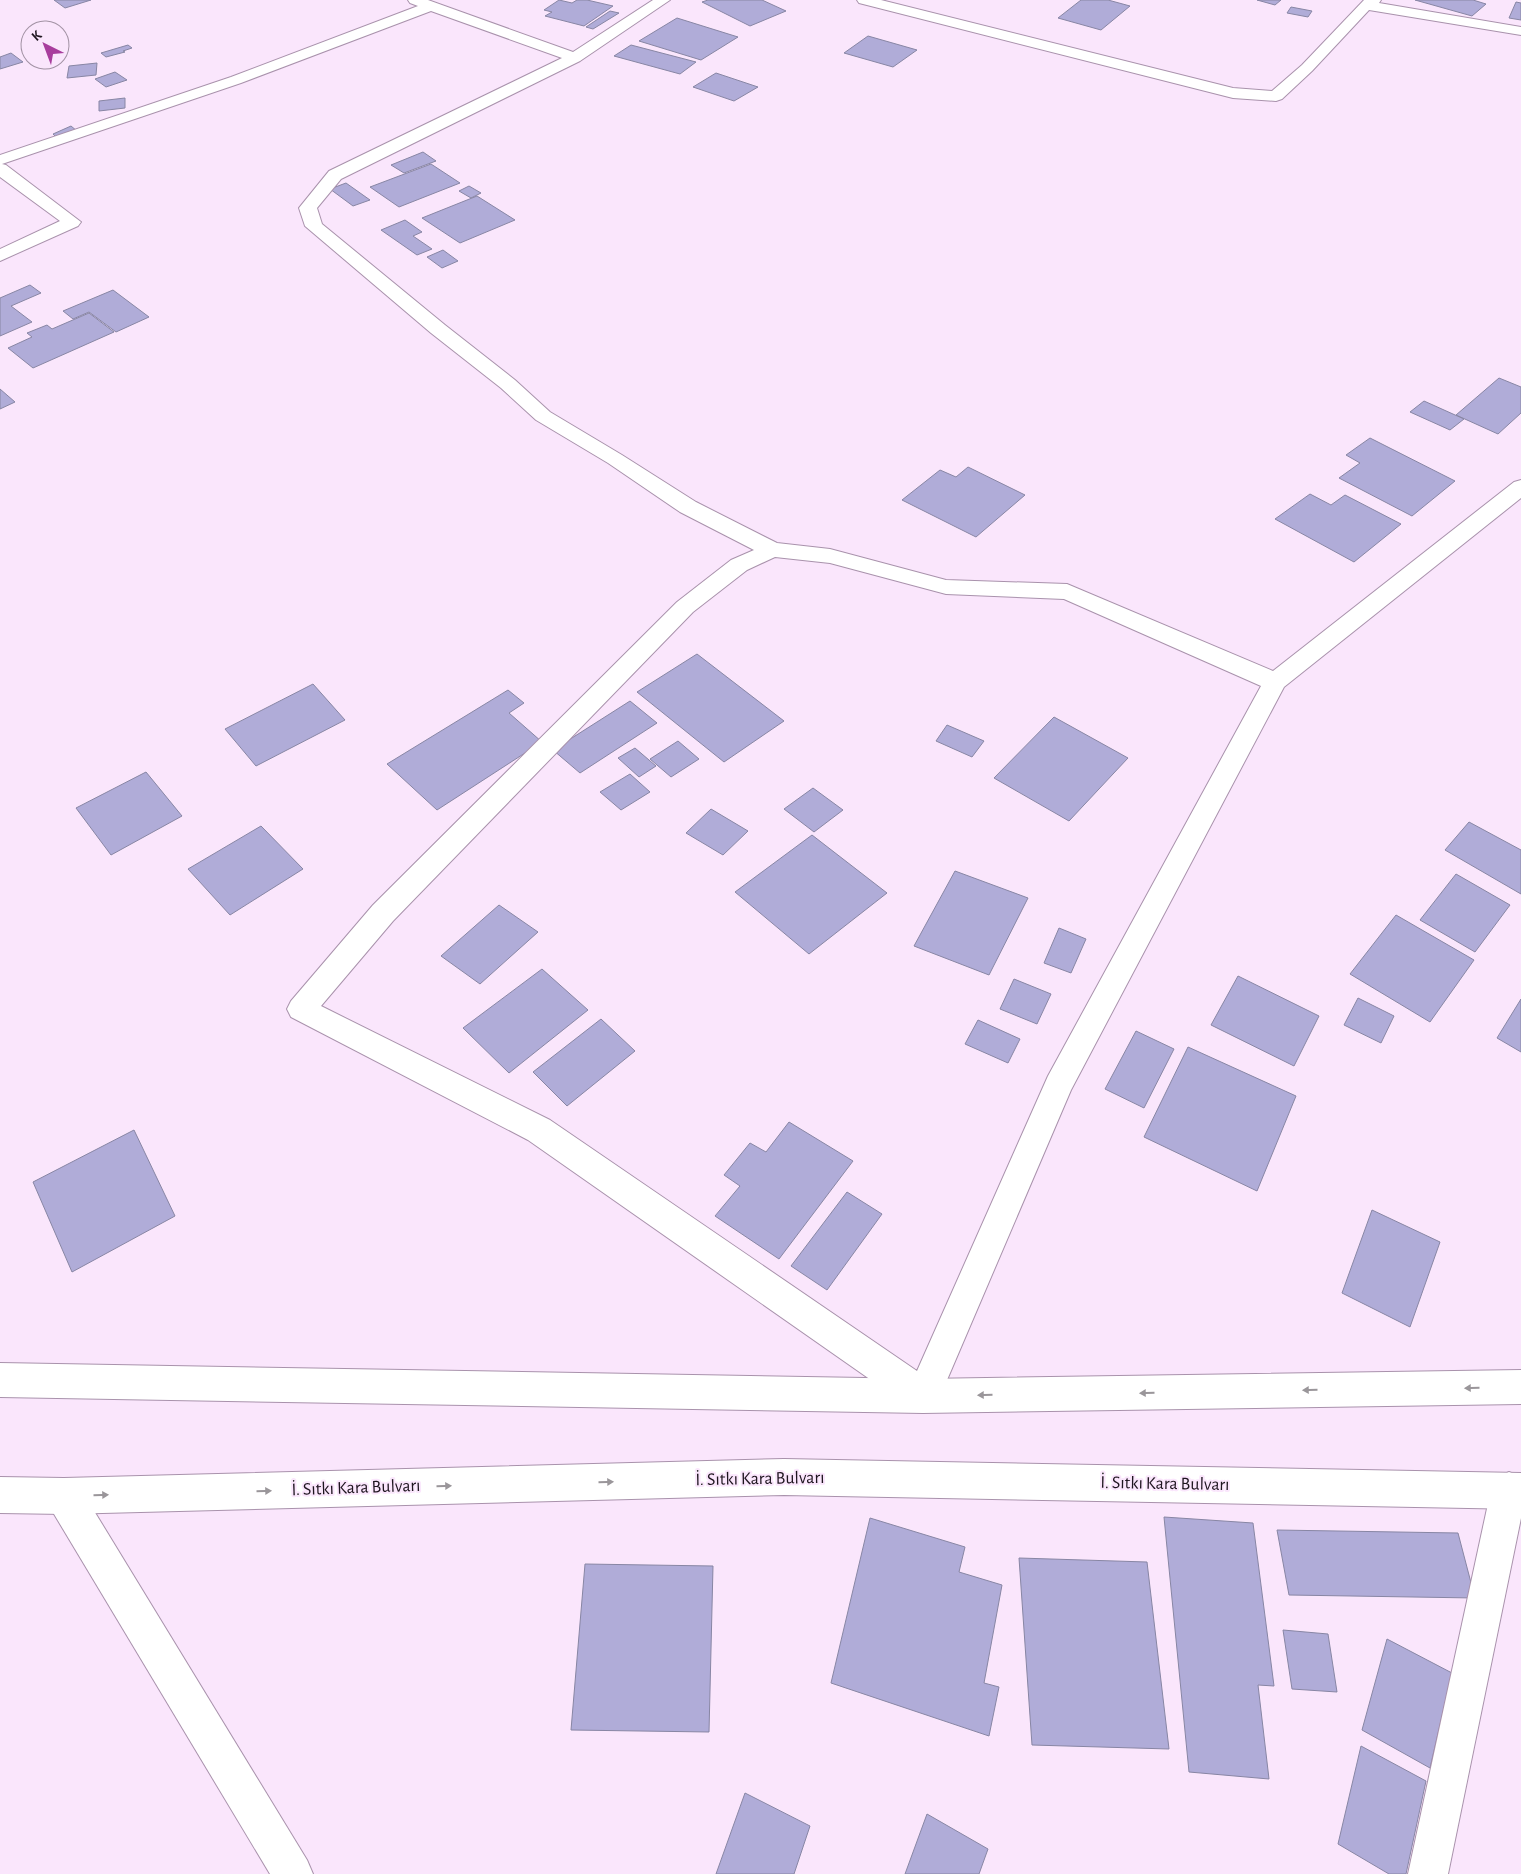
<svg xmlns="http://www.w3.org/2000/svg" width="1521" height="1874" font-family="'Alegreya Sans',sans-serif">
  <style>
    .building { fill: #b0acd8; stroke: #8886a4 }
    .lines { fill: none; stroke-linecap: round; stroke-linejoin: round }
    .minor-casing { stroke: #a992ac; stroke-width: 2 }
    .secondary-casing { stroke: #a992ac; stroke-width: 2 }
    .minor { fill: #fff; fill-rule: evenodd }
    .secondary { fill: #fff; fill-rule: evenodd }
    .oneway { fill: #9a969a }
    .labels { text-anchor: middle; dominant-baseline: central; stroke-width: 4; stroke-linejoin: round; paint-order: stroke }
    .near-street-label { font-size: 18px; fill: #1e151f; stroke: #fae6fc }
  </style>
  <rect width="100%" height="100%" fill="#fae6fc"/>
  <!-- building -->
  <g class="building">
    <path d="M 54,0 L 91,0 L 65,8 Z"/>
    <path d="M 559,0 L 572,3 L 577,0 L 587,0 L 613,6 L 584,26 L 545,16 L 552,12 L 544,10 Z"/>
    <path d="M 708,0 L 762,0 L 786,11 L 750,26 L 702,2 Z"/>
    <path d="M 1081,0 L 1108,0 L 1130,6 L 1101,30 L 1058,18 Z"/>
    <path d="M 1257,0 L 1281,0 L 1275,5 Z"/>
    <path d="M 1415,0 L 1473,0 L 1486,4 L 1472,16 Z"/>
    <path d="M 1516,2 L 1521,3 L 1521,20 L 1509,18 Z"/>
    <path d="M 1291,7 L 1312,11 L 1308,17 L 1287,13 Z"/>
    <path d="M 610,11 L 619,13 L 593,29 L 586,27 Z"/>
    <path d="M 677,18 L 738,37 L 701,60 L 639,41 Z"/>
    <path d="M 868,36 L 917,50 L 893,67 L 844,53 Z"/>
    <path d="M 128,45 L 132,48 L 123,51 L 125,52 L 106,57 L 101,53 Z"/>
    <path d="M 631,45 L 696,62 L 680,74 L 614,56 Z"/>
    <path d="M 11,53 L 23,62 L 0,69 L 0,57 Z"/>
    <path d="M 97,63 L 96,75 L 67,78 L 69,66 Z"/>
    <path d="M 115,72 L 127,80 L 106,87 L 95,79 Z"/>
    <path d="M 716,73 L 758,87 L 734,101 L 693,87 Z"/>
    <path d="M 125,98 L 125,108 L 99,111 L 99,101 Z"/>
    <path d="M 71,126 L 77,131 L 57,138 L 53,134 Z"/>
    <path d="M 423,152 L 436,161 L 404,173 L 391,165 Z"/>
    <path d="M 431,164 L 460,183 L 399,207 L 370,187 Z"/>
    <path d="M 346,183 L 370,200 L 353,206 L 330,189 Z"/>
    <path d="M 469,186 L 481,193 L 471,198 L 459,191 Z"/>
    <path d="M 477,196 L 515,220 L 460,243 L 422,218 Z"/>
    <path d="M 405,220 L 422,232 L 413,236 L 432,249 L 417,255 L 381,230 Z"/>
    <path d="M 443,250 L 458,261 L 442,268 L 427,257 Z"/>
    <path d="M 30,285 L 41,293 L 11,306 L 32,322 L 0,336 L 0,298 Z"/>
    <path d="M 113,290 L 149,317 L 116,332 L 89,312 L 73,319 L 63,311 Z"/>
    <path d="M 89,313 L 114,332 L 33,368 L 8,348 L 32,337 L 27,333 L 47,325 L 52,329 Z"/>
    <path d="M 1499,378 L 1521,387 L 1521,413 L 1498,434 L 1456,415 Z"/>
    <path d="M 0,389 L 15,402 L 0,409 Z"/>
    <path d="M 1424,401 L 1464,419 L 1450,430 L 1410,412 Z"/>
    <path d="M 1370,438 L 1455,481 L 1412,516 L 1339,478 L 1360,463 L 1346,455 Z"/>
    <path d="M 968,467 L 1025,495 L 976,537 L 902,500 L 940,470 L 956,477 Z"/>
    <path d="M 1310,494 L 1331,505 L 1345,495 L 1401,524 L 1354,562 L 1275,519 Z"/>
    <path d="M 697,654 L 784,721 L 724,762 L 637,692 Z"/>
    <path d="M 313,684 L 345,720 L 256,766 L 225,729 Z"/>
    <path d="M 508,690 L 524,703 L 509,713 L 542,742 L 437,810 L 387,764 Z"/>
    <path d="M 630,701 L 657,723 L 580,773 L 553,750 Z"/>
    <path d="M 1054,717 L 1128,758 L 1069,821 L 994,778 Z"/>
    <path d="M 947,725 L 984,741 L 972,757 L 936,741 Z"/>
    <path d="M 678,741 L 699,759 L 671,777 L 650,759 Z"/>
    <path d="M 635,748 L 656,766 L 639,777 L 618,758 Z"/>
    <path d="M 146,772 L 182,816 L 111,855 L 76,808 Z"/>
    <path d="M 630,774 L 650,792 L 621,810 L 600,792 Z"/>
    <path d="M 813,788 L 843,810 L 814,832 L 784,809 Z"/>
    <path d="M 711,809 L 748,831 L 723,855 L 686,833 Z"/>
    <path d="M 1469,822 L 1521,850 L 1521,894 L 1445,850 Z"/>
    <path d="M 261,826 L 303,869 L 230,915 L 188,869 Z"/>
    <path d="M 812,835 L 887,893 L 809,954 L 735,892 Z"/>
    <path d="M 955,871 L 1028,898 L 989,975 L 914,946 Z"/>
    <path d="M 1456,874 L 1510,905 L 1475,952 L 1420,920 Z"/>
    <path d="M 499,905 L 538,932 L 480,984 L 441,956 Z"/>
    <path d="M 1396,915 L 1474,960 L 1430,1022 L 1350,974 Z"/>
    <path d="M 1059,928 L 1086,939 L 1071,973 L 1044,963 Z"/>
    <path d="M 542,969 L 588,1010 L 509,1073 L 463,1028 Z"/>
    <path d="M 1238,976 L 1319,1016 L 1294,1066 L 1211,1025 Z"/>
    <path d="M 1014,979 L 1051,994 L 1037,1024 L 1000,1009 Z"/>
    <path d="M 1358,998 L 1394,1016 L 1381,1043 L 1344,1025 Z"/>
    <path d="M 1521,999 L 1521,1052 L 1497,1038 Z"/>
    <path d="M 601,1019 L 635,1051 L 567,1106 L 533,1072 Z"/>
    <path d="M 978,1020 L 1020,1039 L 1008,1063 L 965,1044 Z"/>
    <path d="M 1136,1031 L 1174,1049 L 1144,1108 L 1105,1089 Z"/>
    <path d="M 1188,1047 L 1296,1096 L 1257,1191 L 1144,1137 Z"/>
    <path d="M 789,1122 L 853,1161 L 779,1259 L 715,1216 L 740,1186 L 724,1175 L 750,1143 L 766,1152 Z"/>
    <path d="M 134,1130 L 175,1216 L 72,1272 L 33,1182 Z"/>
    <path d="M 847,1192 L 882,1214 L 827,1290 L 791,1266 Z"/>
    <path d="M 1372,1210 L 1440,1242 L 1410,1327 L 1342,1293 Z"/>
    <path d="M 1164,1517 L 1253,1523 L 1274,1686 L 1258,1685 L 1269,1779 L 1189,1772 Z"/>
    <path d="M 870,1518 L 965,1547 L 959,1572 L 1002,1585 L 984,1683 L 999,1687 L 989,1736 L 831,1683 Z"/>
    <path d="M 1277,1530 L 1458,1533 L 1475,1598 L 1289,1595 Z"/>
    <path d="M 1019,1558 L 1147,1562 L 1169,1749 L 1032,1745 Z"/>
    <path d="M 585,1564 L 713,1566 L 709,1732 L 571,1730 Z"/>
    <path d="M 1283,1630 L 1328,1634 L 1337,1692 L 1292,1689 Z"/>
    <path d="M 1387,1639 L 1452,1673 L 1430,1768 L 1362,1730 Z"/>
    <path d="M 1361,1746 L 1426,1781 L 1406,1874 L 1389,1874 L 1338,1844 Z"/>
    <path d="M 745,1793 L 810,1826 L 794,1874 L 716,1874 Z"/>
    <path d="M 927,1814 L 988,1849 L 979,1874 L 905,1874 Z"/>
  </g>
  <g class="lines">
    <!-- minor casing -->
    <g class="minor-casing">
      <g id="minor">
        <path d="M 408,0 L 428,0 L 573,52 L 653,0 L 670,0 L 580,61 L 341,179 L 317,208 L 322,224 L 445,325 L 515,380 L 550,412 L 622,455 L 696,502 L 777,543 L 830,549 L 946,580 L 1067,584 L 1273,671 L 1514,482 L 1521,480 L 1521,498 L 1284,687 L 1071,1090 L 935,1408 L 923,1413 L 911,1408 L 528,1140 L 291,1017 L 287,1009 L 291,1001 L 373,905 L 677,602 L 731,560 L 754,550 L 680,512 L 608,463 L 536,420 L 501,388 L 431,333 L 305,226 L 299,208 L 329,171 L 562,58 L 431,11 L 241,83 L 2,164 L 6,165 L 81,222 L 78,226 L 0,261 L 0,249 L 60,221 L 0,177 L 0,155 L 231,77 L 418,6 L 410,3 ZM 775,557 L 830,563 L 946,594 L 1064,599 L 1261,686 L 1048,1076 L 917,1371 L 550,1120 L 321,1006 L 393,921 L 693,612 L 747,570 Z"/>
        <path d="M 857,0 L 881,0 L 1233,88 L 1272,91 L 1302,65 L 1364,0 L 1381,0 L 1379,3 L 1521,27 L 1521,35 L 1369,10 L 1312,71 L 1282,99 L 1276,101 L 1233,98 L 859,3 Z"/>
        <path d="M 1509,1472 L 1521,1477 L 1521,1518 L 1448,1874 L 1408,1874 L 1491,1490 L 1497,1478 Z"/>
        <path d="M 64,1478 L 77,1483 L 307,1860 L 313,1874 L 270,1874 L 51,1509 L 46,1496 L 51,1483 Z"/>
      </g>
    </g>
    <!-- secondary casing -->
    <g class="secondary-casing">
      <g id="secondary">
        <path d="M 0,1363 L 923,1379 L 1521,1370 L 1521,1404 L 923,1413 L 0,1397 Z"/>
        <path d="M 784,1459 L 1521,1473 L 1521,1509 L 784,1495 L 64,1514 L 0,1513 L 0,1477 L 64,1478 Z"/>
      </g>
    </g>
    <!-- minor -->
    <use href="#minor" class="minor"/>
    <!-- secondary -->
    <use href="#secondary" class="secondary"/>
  </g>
  <!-- one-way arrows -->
  <defs><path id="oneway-solid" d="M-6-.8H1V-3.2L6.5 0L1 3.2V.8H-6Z" transform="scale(1.25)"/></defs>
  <g class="oneway">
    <use href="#oneway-solid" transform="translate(1472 1388) rotate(179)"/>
    <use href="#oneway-solid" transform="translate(1310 1390) rotate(179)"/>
    <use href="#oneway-solid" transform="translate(1147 1393) rotate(179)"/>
    <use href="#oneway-solid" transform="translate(985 1395) rotate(179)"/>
    <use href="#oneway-solid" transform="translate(606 1482) rotate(-2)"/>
    <use href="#oneway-solid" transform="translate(444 1486) rotate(-2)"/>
    <use href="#oneway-solid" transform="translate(264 1491) rotate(-2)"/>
    <use href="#oneway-solid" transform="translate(101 1495) rotate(-2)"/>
  </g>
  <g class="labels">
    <!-- near-street labels -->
    <g class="near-street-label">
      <text transform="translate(760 1479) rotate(-1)">İ. Sıtkı Kara Bulvarı</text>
      <text transform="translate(1165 1484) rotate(1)">İ. Sıtkı Kara Bulvarı</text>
      <text transform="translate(356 1488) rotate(-2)">İ. Sıtkı Kara Bulvarı</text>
    </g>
  </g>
  <!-- north arrow -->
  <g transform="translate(45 45) rotate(318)"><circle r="24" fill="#fae6fc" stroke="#a292a4"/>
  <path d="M0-4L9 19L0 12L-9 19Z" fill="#a83d9d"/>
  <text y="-8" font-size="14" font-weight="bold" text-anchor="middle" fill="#1e151f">K</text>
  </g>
</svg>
